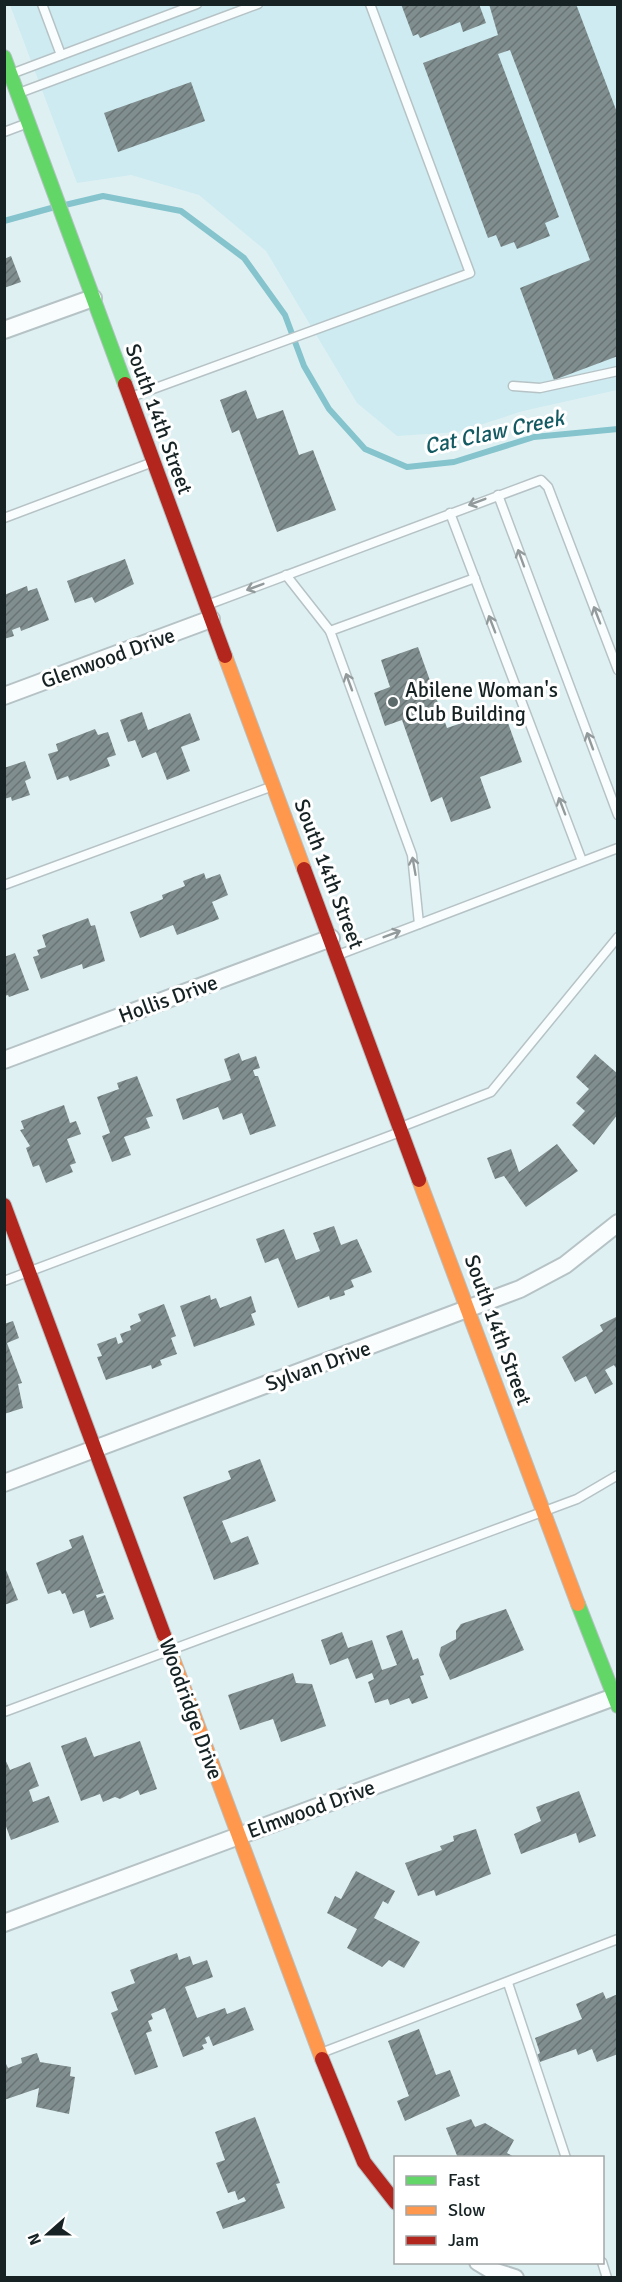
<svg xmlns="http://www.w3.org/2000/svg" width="622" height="2282" font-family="Signika,sans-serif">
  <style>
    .built { fill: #cdebf0 }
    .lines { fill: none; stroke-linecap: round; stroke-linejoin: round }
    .stream { stroke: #85c4cd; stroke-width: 6 }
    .building { fill: url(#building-hatch) }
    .lane-casing { stroke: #b6c3c6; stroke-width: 11 }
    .street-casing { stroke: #b6c3c6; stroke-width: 20 }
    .fast-casing { stroke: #b6c3c6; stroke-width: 16 }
    .slow-casing { stroke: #b6c3c6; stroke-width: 16 }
    .jam-casing { stroke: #b6c3c6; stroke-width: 16 }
    .lane { stroke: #fafdfd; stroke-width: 8 }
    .street { stroke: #fafdfd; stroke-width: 16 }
    .fast { stroke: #63d668; stroke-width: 14 }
    .slow { stroke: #ff974d; stroke-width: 14 }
    .jam { stroke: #b3261e; stroke-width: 14 }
    .oneway { stroke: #939a9b }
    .poi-dot { fill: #5c6a6c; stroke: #fff; stroke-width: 2 }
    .labels { text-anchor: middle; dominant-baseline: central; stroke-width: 6; stroke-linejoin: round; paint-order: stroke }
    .street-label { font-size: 21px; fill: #162223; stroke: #fff }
    .poi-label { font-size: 21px; fill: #162223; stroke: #fff; text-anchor: start }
    .water-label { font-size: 22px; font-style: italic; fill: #135a63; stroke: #fff }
  </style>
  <defs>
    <pattern id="building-hatch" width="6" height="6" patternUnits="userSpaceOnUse" patternTransform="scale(1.5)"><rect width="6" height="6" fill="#818e8f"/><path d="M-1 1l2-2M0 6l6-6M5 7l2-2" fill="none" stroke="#697474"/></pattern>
  </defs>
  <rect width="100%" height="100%" fill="#dff0f3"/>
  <!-- built -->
  <path class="built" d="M 10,5 L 617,5 L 617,390 L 523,411 L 458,432 L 397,436 L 357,403 L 266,251 L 199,195 L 131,175 L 77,183 Z"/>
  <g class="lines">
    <!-- stream -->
    <g class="stream">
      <path d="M 65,205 L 103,196 L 181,211 L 244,258 L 285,315 L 304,366 L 329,409 L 365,449 L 407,467 L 454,462 L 534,437 L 618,429"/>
      <path d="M 4,221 L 55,207"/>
    </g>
  </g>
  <!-- building -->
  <g class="building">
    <path d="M 401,4 L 479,4 L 486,23 L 463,32 L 460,22 L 420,38 L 418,34 L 413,36 Z"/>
    <path d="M 489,4 L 576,4 L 618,115 L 618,356 L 554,380 L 520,288 L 590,260 L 510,50 L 498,54 L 559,217 L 545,223 L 550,236 L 517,249 L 514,242 L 501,247 L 496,235 L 488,238 L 423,63 L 498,35 Z"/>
    <path d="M 191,82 L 205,121 L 118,152 L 104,113 Z"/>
    <path d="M 11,256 L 21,282 L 4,288 L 4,259 Z"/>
    <path d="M 246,390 L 257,419 L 283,410 L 299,455 L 313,450 L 336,510 L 277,532 L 239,430 L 232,433 L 220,400 Z"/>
    <path d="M 125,559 L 134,584 L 95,603 L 92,597 L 75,603 L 67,581 Z"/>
    <path d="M 27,586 L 28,591 L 37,588 L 49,620 L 21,631 L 20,627 L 12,630 L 14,636 L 4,639 L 4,595 Z"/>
    <path d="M 418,647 L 447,728 L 503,709 L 522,762 L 480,777 L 491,808 L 451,822 L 442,797 L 431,802 L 402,720 L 385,726 L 374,693 L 390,687 L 381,660 Z"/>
    <path d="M 142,712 L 148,730 L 190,713 L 200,740 L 181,747 L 190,771 L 167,780 L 156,752 L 142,758 L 135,740 L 128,742 L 120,720 Z"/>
    <path d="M 95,729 L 98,735 L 108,732 L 116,755 L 107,758 L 110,766 L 70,781 L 68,776 L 57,780 L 48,754 L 58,751 L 56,744 Z"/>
    <path d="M 25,761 L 31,778 L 25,781 L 30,795 L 12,801 L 11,797 L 4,799 L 4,768 Z"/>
    <path d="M 204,873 L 206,879 L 220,874 L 228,895 L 212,902 L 219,919 L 177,935 L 173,925 L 140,938 L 130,912 L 163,899 L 162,895 L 185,886 L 183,881 Z"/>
    <path d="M 88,918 L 91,926 L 95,925 L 105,961 L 83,969 L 82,964 L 41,979 L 33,957 L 39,955 L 37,950 L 46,947 L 42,935 Z"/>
    <path d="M 15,953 L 29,990 L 9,997 L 8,995 L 4,996 L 4,957 Z"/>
    <path d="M 239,1053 L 242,1061 L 256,1056 L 260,1068 L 253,1070 L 255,1076 L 258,1076 L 276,1126 L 250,1135 L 242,1113 L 223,1120 L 218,1107 L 183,1120 L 176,1099 L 231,1080 L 224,1059 Z"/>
    <path d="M 595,1054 L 618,1074 L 618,1114 L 594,1145 L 572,1125 L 585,1111 L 576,1103 L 589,1089 L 576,1077 Z"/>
    <path d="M 137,1076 L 153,1116 L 146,1118 L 150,1128 L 124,1137 L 131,1155 L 112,1162 L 102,1136 L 110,1133 L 97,1097 L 119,1089 L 117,1083 Z"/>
    <path d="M 64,1105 L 70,1123 L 76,1121 L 81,1134 L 67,1139 L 76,1163 L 70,1165 L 73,1172 L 46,1183 L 39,1165 L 33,1167 L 26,1148 L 30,1146 L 20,1130 L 24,1129 L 21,1121 Z"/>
    <path d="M 557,1144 L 578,1171 L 526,1207 L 504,1176 L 495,1179 L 487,1158 L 511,1149 L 519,1172 Z"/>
    <path d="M 334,1226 L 341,1245 L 357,1239 L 372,1272 L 351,1280 L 354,1287 L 344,1291 L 345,1295 L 330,1300 L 329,1296 L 298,1308 L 278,1258 L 265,1263 L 256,1239 L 284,1229 L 296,1260 L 320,1251 L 313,1233 Z"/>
    <path d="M 210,1295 L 211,1300 L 216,1298 L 220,1308 L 251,1296 L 256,1312 L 251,1314 L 255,1325 L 194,1347 L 180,1306 Z"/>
    <path d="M 164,1304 L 176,1336 L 171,1338 L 177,1354 L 160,1360 L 162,1365 L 152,1369 L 151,1365 L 106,1380 L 97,1357 L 102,1356 L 97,1344 L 116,1337 L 118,1344 L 123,1342 L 120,1334 L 131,1330 L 130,1326 L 141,1321 L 138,1314 Z"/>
    <path d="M 618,1316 L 618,1371 L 614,1365 L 605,1370 L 613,1384 L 595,1394 L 586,1376 L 575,1382 L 562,1357 L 603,1331 L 600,1325 Z"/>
    <path d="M 13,1321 L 19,1338 L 7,1343 L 22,1383 L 18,1384 L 23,1408 L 4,1414 L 4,1324 Z"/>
    <path d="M 260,1459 L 276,1501 L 222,1521 L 231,1543 L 248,1536 L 259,1564 L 214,1580 L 183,1497 L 231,1479 L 228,1471 Z"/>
    <path d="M 83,1535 L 104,1593 L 96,1595 L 97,1598 L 105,1595 L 114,1619 L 90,1628 L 84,1610 L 73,1614 L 65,1593 L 62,1594 L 60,1590 L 48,1594 L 36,1563 L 72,1548 L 69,1540 Z"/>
    <path d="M 4,1565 L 18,1600 L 4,1605 Z"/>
    <path d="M 506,1609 L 524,1650 L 450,1680 L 439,1655 L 441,1647 L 456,1639 L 456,1631 L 461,1624 Z"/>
    <path d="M 402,1630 L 413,1660 L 418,1658 L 424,1675 L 420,1676 L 428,1698 L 412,1704 L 409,1698 L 390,1705 L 388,1699 L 375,1703 L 368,1682 L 374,1679 L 372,1673 L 356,1679 L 348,1658 L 330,1665 L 321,1640 L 342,1632 L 348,1648 L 372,1640 L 382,1670 L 397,1665 L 386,1636 Z"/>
    <path d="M 293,1673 L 296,1683 L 312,1684 L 326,1726 L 281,1742 L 273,1719 L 240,1730 L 228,1695 Z"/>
    <path d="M 86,1737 L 94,1757 L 140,1741 L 157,1789 L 140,1795 L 138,1790 L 120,1799 L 115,1797 L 103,1802 L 100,1794 L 81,1801 L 61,1746 Z"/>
    <path d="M 4,1757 L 10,1770 L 30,1762 L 39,1786 L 29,1790 L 33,1802 L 49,1796 L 59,1822 L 11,1840 L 4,1821 Z"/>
    <path d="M 579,1791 L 596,1836 L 579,1843 L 576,1833 L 521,1854 L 514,1834 L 541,1821 L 536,1807 Z"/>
    <path d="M 476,1829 L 491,1874 L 436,1896 L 434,1890 L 418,1896 L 405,1863 L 442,1850 L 440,1846 L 454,1841 L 453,1836 Z"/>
    <path d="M 356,1871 L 395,1891 L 388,1904 L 383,1901 L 374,1918 L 420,1942 L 404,1968 L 389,1960 L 382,1967 L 347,1948 L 357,1929 L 327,1913 L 335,1896 L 341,1899 Z"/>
    <path d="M 177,1953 L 179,1960 L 190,1956 L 193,1965 L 207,1960 L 213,1977 L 185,1987 L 197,2018 L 225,2008 L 227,2014 L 245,2007 L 254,2030 L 213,2046 L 209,2036 L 205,2038 L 207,2043 L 202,2045 L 204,2049 L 183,2057 L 165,2008 L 151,2014 L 153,2019 L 148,2021 L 152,2031 L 146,2033 L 158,2067 L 135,2075 L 111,2013 L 118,2010 L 111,1992 L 135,1983 L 130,1970 Z"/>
    <path d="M 603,1992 L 606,1999 L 618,1994 L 618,2054 L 597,2062 L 592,2049 L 578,2055 L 576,2049 L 540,2062 L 537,2055 L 540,2053 L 535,2038 L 582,2019 L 576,2004 Z"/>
    <path d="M 419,2029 L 436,2075 L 450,2070 L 460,2096 L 405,2121 L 397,2101 L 409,2096 L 388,2041 Z"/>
    <path d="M 37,2053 L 40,2062 L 71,2067 L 70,2076 L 75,2077 L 69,2114 L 36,2107 L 39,2088 L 4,2100 L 4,2060 L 8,2068 L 22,2063 L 21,2058 Z"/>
    <path d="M 255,2117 L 280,2183 L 276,2184 L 285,2208 L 223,2229 L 216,2212 L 246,2201 L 244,2197 L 238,2200 L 235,2191 L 228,2193 L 216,2163 L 225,2160 L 215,2132 Z"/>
    <path d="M 471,2119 L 475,2127 L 485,2123 L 514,2140 L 507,2153 L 516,2158 L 458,2158 L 446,2128 Z"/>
  </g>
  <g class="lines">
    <!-- lane casing -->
    <g class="lane-casing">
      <g id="lane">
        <path d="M 42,4 L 61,55"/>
        <path d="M 11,74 L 197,4"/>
        <path d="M 19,93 L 258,4"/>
        <path d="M 4,132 L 28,123"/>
        <path d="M 513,386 L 540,388 L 618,371"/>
        <path d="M 131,397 L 470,273 L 370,4"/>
        <path d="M 498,495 L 618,815"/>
        <path d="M 450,513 L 582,861"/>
        <path d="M 4,518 L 153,462"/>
        <path d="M 286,575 L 330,631"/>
        <path d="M 207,605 L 541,480 L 548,487 L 618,670"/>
        <path d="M 4,885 L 273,786"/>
        <path d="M 419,924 L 412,855 L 330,631 L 475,578"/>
        <path d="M 338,955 L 618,848"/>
        <path d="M 401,1127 L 491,1092 L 618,937"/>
        <path d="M 4,1281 L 400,1132"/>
        <path d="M 4,1712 L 577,1499 L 618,1475"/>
        <path d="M 508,1983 L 566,2158"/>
        <path d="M 321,2053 L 618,1939"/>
        <path d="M 602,2262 L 607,2278"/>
      </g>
    </g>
    <!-- street casing -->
    <g class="street-casing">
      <g id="street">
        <path d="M 4,330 L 93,298"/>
        <path d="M 4,696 L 211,619"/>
        <path d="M 4,1060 L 331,938"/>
        <path d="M 4,1483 L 520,1289 L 565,1265 L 618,1223"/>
        <path d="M 4,1923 L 614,1697"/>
        <path d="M 478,2262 L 493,2271 L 515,2278"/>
      </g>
    </g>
    <!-- fast casing -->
    <g class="fast-casing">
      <g id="fast">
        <path d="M 4,57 L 125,384"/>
        <path d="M 578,1604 L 618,1706"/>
      </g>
    </g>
    <!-- slow casing -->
    <g class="slow-casing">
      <g id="slow">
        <path d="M 225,656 L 304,869"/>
        <path d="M 419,1180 L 578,1604"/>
        <path d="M 164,1635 L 322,2059"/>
      </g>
    </g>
    <!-- jam casing -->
    <g class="jam-casing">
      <g id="jam">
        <path d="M 125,384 L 225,656"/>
        <path d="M 304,869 L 419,1180"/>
        <path d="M 4,1205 L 164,1635"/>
        <path d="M 322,2059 L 364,2162 L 396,2203"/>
      </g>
    </g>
    <!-- lane -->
    <use href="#lane" class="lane"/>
    <!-- street -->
    <use href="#street" class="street"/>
    <!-- fast -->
    <use href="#fast" class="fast"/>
    <!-- slow -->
    <use href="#slow" class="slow"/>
    <!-- jam -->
    <use href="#jam" class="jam"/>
  </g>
  <!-- one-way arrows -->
  <defs><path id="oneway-shaft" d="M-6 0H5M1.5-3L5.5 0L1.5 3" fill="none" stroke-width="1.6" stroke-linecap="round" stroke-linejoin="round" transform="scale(1.5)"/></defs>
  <g class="oneway">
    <use href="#oneway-shaft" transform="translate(477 502) rotate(159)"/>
    <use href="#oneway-shaft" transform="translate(521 558) rotate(-110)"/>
    <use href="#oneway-shaft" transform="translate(255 587) rotate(159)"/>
    <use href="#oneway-shaft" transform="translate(597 615) rotate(-111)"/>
    <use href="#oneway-shaft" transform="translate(492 624) rotate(-111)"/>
    <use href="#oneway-shaft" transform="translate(349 682) rotate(-110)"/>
    <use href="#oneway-shaft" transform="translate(590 741) rotate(-110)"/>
    <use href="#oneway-shaft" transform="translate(562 806) rotate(-111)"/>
    <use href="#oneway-shaft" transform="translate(414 866) rotate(-100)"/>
    <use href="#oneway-shaft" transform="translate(392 934) rotate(-21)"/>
  </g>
  <!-- markers -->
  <circle class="poi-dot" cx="393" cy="702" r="6"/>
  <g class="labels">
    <!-- street labels -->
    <g class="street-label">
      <text transform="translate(159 419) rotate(70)">South 14th Street</text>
      <text transform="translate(108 658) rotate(-20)">Glenwood Drive</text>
      <text transform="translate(329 874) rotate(69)">South 14th Street</text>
      <text transform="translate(168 999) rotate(-20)">Hollis Drive</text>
      <text transform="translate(498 1330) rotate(70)">South 14th Street</text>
      <text transform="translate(318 1366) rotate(-20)">Sylvan Drive</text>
      <text transform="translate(191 1709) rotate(70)">Woodridge Drive</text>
      <text transform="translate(311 1809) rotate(-20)">Elmwood Drive</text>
    </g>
    <!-- poi labels -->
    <g class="poi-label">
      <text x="405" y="690">Abilene Woman's<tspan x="405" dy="24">Club Building</tspan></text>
    </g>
    <!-- water labels -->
    <g class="water-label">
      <text transform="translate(494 432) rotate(-12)">Cat Claw Creek</text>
    </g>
  </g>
  <!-- border -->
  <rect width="622" height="2282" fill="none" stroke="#162223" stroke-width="12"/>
  <!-- legend -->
  <rect x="394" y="2156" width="210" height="108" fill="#ffffff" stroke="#a2a7a7" stroke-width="1.5"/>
  <rect x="406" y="2176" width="30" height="9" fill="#63d668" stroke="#a2a7a7" stroke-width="1.5"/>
  <text x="448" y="2186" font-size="18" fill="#162223">Fast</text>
  <rect x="406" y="2206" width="30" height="9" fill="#ff974d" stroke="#a2a7a7" stroke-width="1.5"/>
  <text x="448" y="2216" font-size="18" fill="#162223">Slow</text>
  <rect x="406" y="2236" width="30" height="9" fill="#b3261e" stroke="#a2a7a7" stroke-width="1.5"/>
  <text x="448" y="2246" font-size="18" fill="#162223">Jam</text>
  <!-- north arrow -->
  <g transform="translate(48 2234) rotate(249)" stroke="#ffffff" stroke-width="4.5" paint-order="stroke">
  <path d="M0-4.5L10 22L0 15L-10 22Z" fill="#162223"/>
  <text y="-9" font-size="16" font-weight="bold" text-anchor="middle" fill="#162223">N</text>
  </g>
</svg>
